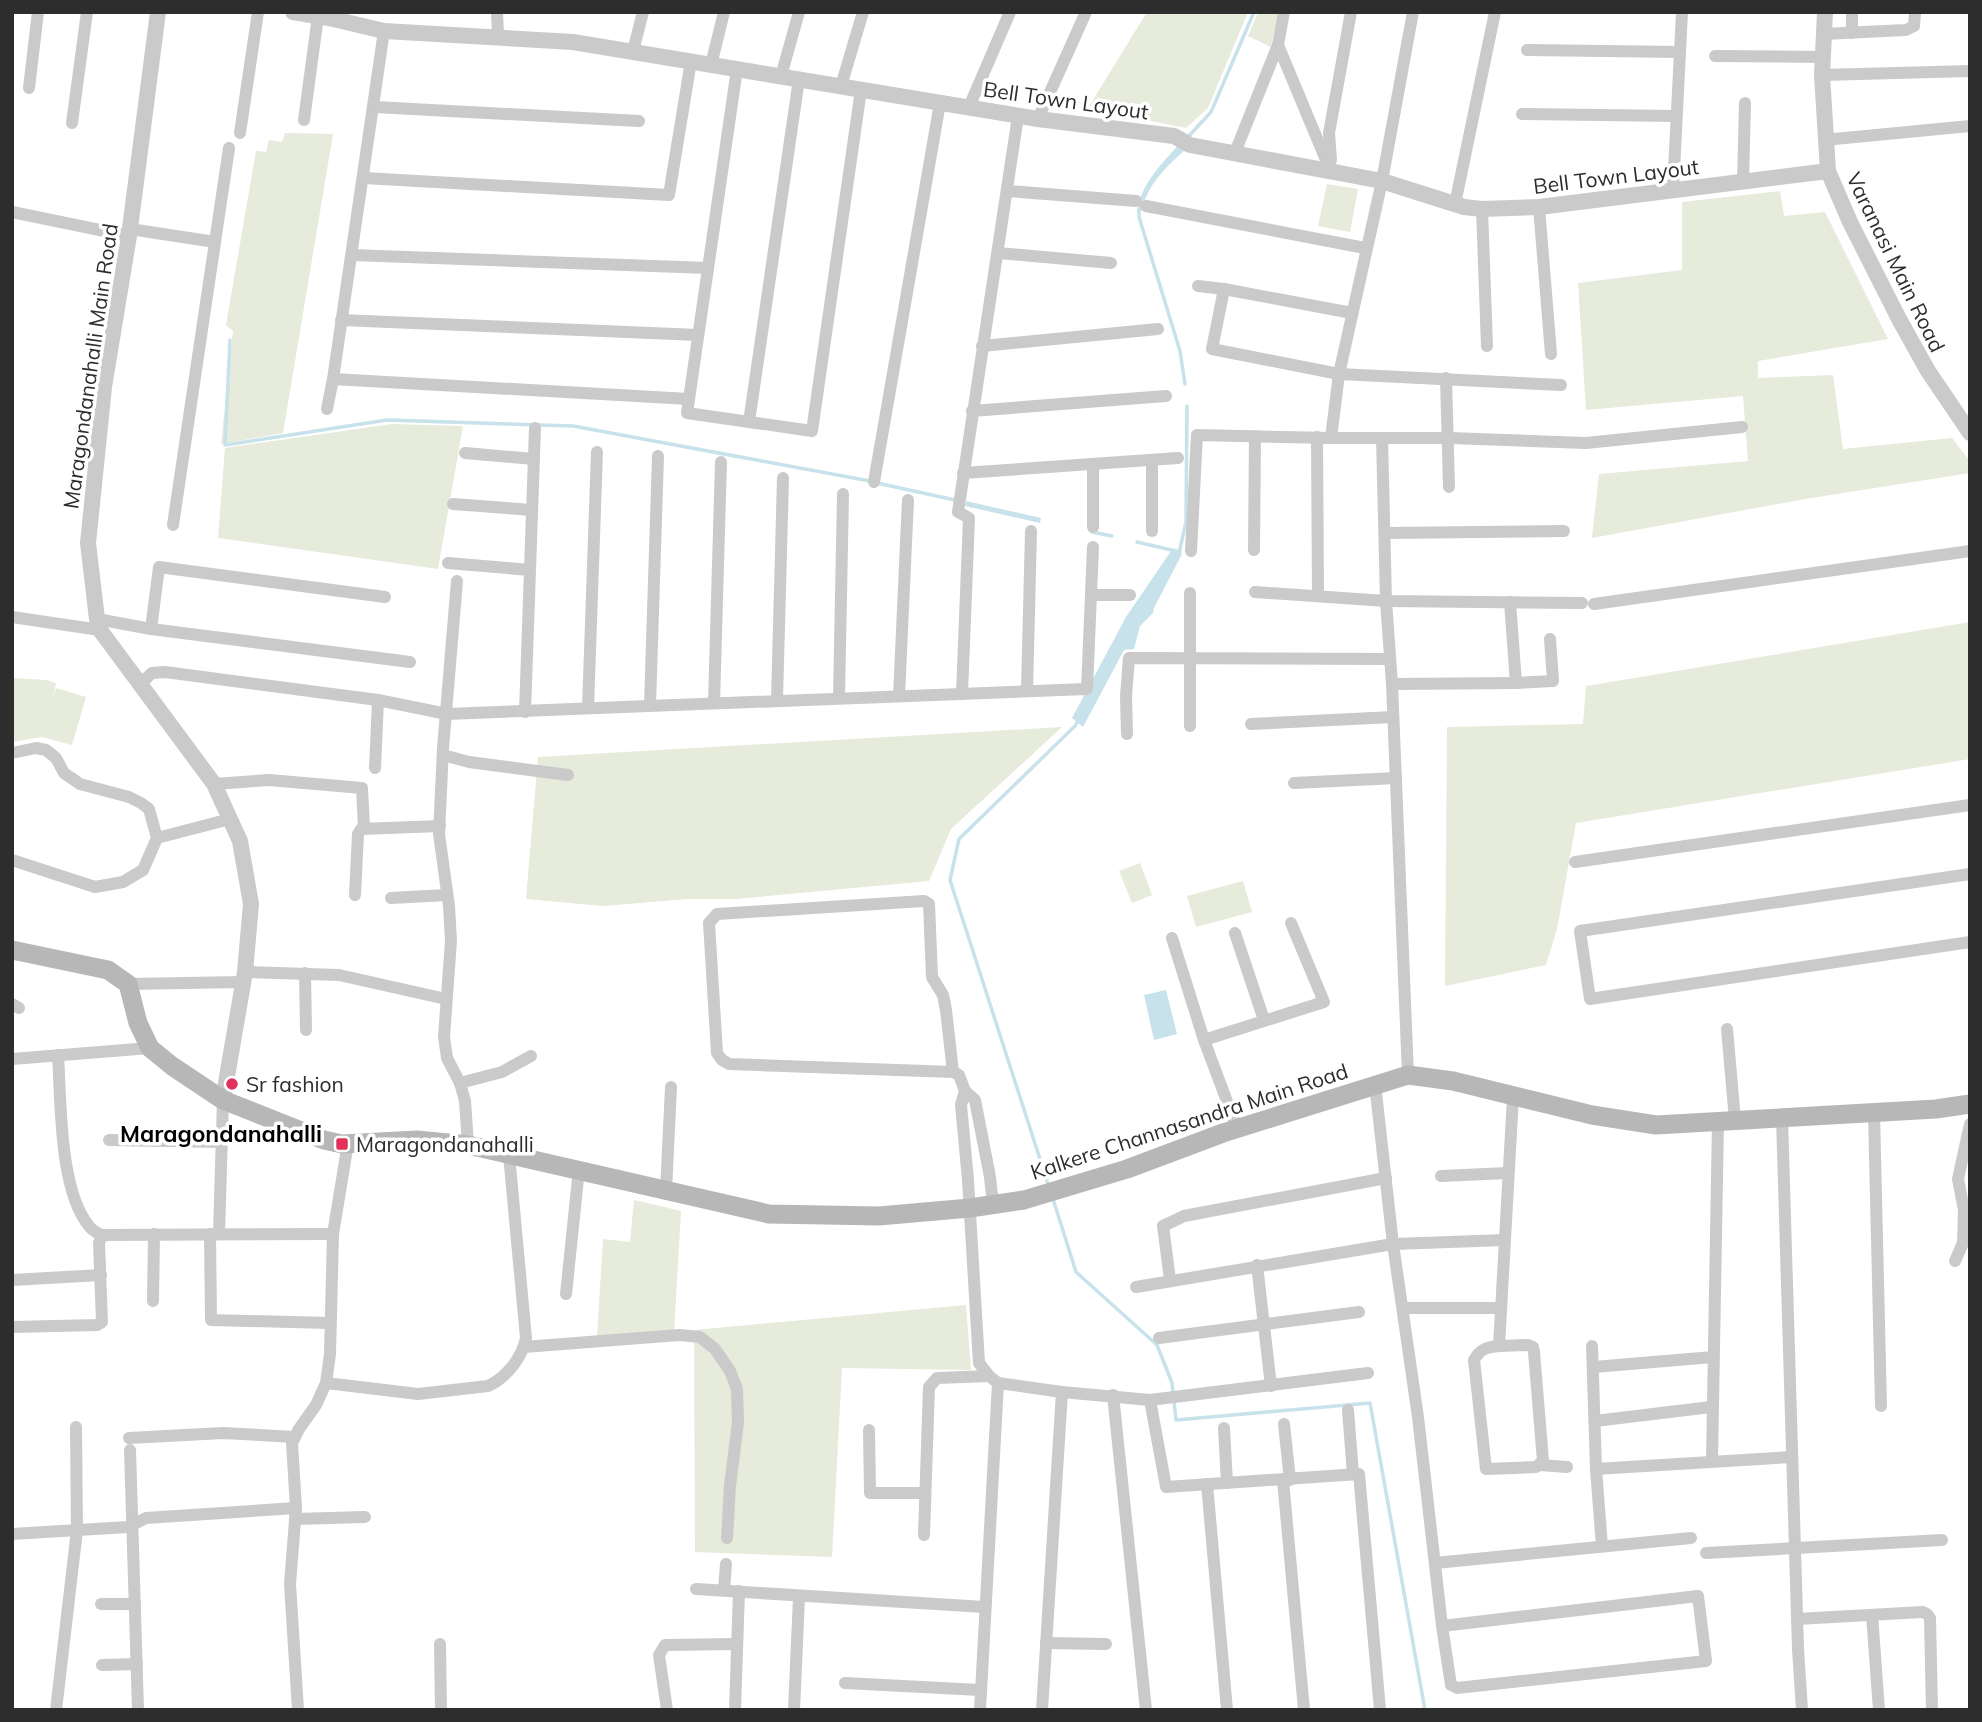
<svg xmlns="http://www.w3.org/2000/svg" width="1982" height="1722" font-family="Mulish,sans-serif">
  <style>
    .green { fill: #e6ebdb }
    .water { fill: #c7e2ea }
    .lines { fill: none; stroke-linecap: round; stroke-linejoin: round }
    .stream { stroke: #c7e2ea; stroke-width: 3.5 }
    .minor { stroke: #cacaca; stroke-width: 12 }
    .tertiary { stroke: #cacaca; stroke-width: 16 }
    .secondary { stroke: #b7b7b7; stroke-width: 19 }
    .poi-dot { fill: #e1325c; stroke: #fff; stroke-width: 2.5 }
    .labels { text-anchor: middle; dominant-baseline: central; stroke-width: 7; stroke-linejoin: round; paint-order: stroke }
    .street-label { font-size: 21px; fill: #2d2d2d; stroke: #fff }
    .poi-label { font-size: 21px; fill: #2d2d2d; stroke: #fff; text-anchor: start }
    .neighbourhood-label { font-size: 23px; font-weight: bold; fill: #000; stroke: #fff }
  </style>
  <rect width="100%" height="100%" fill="#fff"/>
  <!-- green -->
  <g class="green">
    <path d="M 1147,12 L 1248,12 L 1208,108 L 1186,128 L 1131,117 L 1085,113 Z"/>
    <path d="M 1258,12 L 1278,12 L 1271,47 L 1248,36 Z"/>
    <path d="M 285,133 L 333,134 L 283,433 L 221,444 L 233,331 L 226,325 L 256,151 L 266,152 L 269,140 L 282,142 Z"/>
    <path d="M 1327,184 L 1358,189 L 1350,232 L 1318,226 Z"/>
    <path d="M 1780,191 L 1784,216 L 1825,212 L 1888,339 L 1758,361 L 1758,378 L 1833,375 L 1843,449 L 1952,438 L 1970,461 L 1970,473 L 1805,499 L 1592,538 L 1599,474 L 1748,461 L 1743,396 L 1586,410 L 1578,283 L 1682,270 L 1682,202 Z"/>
    <path d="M 392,424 L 463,426 L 438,569 L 218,538 L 225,448 Z"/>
    <path d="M 1970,622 L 1970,759 L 1576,823 L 1557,929 L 1546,965 L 1445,986 L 1447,727 L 1583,724 L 1586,686 Z"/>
    <path d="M 12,678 L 46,680 L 56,683 L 52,702 L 56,688 L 86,697 L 72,745 L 42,737 L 12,742 Z"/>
    <path d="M 1062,727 L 951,829 L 929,881 L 736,899 L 687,899 L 603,906 L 526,899 L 538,757 Z"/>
    <path d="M 1140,863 L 1152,895 L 1132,903 L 1119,871 Z"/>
    <path d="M 1243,881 L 1252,912 L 1196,927 L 1187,896 Z"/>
    <path d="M 634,1200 L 681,1211 L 674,1333 L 597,1337 L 603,1239 L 630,1242 Z"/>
    <path d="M 966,1305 L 971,1370 L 842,1368 L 832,1557 L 695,1552 L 694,1330 Z"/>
  </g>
  <!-- water -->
  <g class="water">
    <path d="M 1180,143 L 1187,148 C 1166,167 1148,183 1141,212 L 1137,211 C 1142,182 1161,165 1180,143 Z"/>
    <path d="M 966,501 L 1041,518 L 1040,523 L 965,506 Z"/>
    <path d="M 1171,551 L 1182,554 L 1154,608 L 1153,613 L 1140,626 L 1134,649 L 1124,650 L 1083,727 L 1072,718 L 1126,617 Z"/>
    <path d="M 1166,990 L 1177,1034 L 1154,1040 L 1144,995 Z"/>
  </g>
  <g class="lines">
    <!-- stream -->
    <g class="stream">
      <path d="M 1188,137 L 1211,112 L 1254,12"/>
      <path d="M 1139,210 L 1139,217 L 1180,351 L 1185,384"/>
      <path d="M 230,340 L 225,445 L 387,420 L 573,426 L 870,481"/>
      <path d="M 877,483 L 955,500"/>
      <path d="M 1092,532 L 1112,536"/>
      <path d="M 1137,542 L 1180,552"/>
      <path d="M 1179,553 L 1186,522 L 1187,406"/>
      <path d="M 1049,1187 L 950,880 L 959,839 L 1075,726 L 1079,719"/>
      <path d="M 1053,1199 L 1076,1272 L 1157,1345 L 1172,1383 L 1176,1420 L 1370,1403 L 1425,1710"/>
    </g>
    <!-- minor -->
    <g class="minor">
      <path d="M 497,12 L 498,36"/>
      <path d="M 1284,12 L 1278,45 L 1331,172"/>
      <path d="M 1413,12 L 1382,181 L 1339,374 L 1331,438 L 1449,438 L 1586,443 L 1742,427"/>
      <path d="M 384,31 L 333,379 L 689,399"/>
      <path d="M 1852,33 L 1852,12"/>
      <path d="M 1823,34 L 1906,30 L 1914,26 L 1915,12"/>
      <path d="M 1527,50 L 1680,52"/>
      <path d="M 633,51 L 643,12"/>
      <path d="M 1715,56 L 1822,57"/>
      <path d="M 711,65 L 724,12"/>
      <path d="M 737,69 L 687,413 L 812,431 L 861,90"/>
      <path d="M 1822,75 L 1970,71"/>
      <path d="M 781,76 L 799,12"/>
      <path d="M 841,86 L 863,12"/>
      <path d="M 29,88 L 38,12"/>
      <path d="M 375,107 L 639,121"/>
      <path d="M 969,107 L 1010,12"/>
      <path d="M 1522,114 L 1676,116"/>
      <path d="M 1038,119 L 1086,12"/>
      <path d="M 304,120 L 318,16"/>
      <path d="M 72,123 L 87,12"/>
      <path d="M 240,133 L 258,12"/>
      <path d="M 1824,140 L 1970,126"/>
      <path d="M 1234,155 L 1278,45"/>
      <path d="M 1331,160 L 1329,133 L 1351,12"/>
      <path d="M 364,178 L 669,195 L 691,61"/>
      <path d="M 1743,183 L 1745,103"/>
      <path d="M 1673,190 L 1682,12"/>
      <path d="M 1008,191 L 1136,201"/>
      <path d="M 1455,204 L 1495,12"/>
      <path d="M 1146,206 L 1365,248"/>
      <path d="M 1539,207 L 1551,354"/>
      <path d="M 1482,209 L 1487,346"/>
      <path d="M 12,212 L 129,236"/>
      <path d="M 130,229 L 215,242"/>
      <path d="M 998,253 L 1111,263"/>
      <path d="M 352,255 L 708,268"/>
      <path d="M 1198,286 L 1224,289"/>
      <path d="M 1352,313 L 1224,289 L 1212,349 L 1339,374 L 1561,385"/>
      <path d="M 341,320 L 698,335"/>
      <path d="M 982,346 L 1158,329"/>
      <path d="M 1446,378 L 1449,487"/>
      <path d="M 327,409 L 333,379"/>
      <path d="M 972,411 L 1166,396"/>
      <path d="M 749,422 L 799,79"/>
      <path d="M 1317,437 L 1318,596"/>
      <path d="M 1382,438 L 1386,601 L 1392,684 L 1408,1075"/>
      <path d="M 465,453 L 534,459"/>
      <path d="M 1152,460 L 1152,531"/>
      <path d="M 1093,464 L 1093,527"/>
      <path d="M 963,473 L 1178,458"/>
      <path d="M 874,482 L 940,103"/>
      <path d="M 453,504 L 532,510"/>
      <path d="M 173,525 L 229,148"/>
      <path d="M 1386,533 L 1564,531"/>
      <path d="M 1254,550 L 1255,436"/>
      <path d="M 1191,551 L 1197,435 L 1331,438"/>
      <path d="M 448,563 L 530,570"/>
      <path d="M 457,581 L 443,748 L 439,834 L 449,906 L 451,941 L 444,1037 L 447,1058 L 460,1083 L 465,1101 L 468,1145"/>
      <path d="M 1255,592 L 1386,601 L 1582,603"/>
      <path d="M 1091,595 L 1130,595"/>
      <path d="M 1510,602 L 1516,683 L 1553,681 L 1550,639"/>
      <path d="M 1594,604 L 1970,551"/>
      <path d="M 12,617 L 100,630"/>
      <path d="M 97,619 L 151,629 L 410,662"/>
      <path d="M 151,629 L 159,567 L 385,597"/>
      <path d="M 1392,684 L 1516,683"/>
      <path d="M 139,685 L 152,673 L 165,672 L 378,700 L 447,714 L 1087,689 L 1093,547"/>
      <path d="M 1027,691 L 1031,531"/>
      <path d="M 962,693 L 969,518 L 958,512 L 1018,116"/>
      <path d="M 899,696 L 908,500"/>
      <path d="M 839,698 L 843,494"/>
      <path d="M 777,700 L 783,478"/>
      <path d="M 714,703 L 721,462"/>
      <path d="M 650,705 L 658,456"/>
      <path d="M 588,708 L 597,452"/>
      <path d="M 525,712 L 535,428"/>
      <path d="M 1251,724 L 1393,717"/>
      <path d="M 1190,726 L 1190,593"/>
      <path d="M 1127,734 L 1126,696 L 1129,658 L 1389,659"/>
      <path d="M 12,753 L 36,748 L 46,750 L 56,758 L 64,773 L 80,784 L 129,797 L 141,803 L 149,809 L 157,838 L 143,870 L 123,882 L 95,887 L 12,860"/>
      <path d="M 443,755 L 469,762 L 568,775"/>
      <path d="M 375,768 L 378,700"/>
      <path d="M 1294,783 L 1396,778"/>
      <path d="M 214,784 L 269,780 L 362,788 L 364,828"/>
      <path d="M 157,838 L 230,819"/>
      <path d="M 1575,862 L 1970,805"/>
      <path d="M 1970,874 L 1580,931 L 1590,999 L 1970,942"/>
      <path d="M 355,895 L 358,834 L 361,829 L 440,826"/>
      <path d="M 391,898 L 447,895"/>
      <path d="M 1235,933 L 1264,1020"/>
      <path d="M 1172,938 L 1204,1040"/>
      <path d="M 245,972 L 339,975 L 446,999"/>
      <path d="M 305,973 L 306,1030"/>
      <path d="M 128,984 L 243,982"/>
      <path d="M 12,1004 L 19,1008"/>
      <path d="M 1727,1029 L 1735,1120"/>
      <path d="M 58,1055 C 61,1101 59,1190 89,1226 C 92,1230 97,1233 102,1235"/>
      <path d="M 12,1059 L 150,1048"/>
      <path d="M 953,1072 L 946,1010 L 943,995 L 932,977 L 929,904 L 924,901 L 717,914 L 709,923 L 717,1053 L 722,1060 L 729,1064 L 953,1072 L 959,1075 L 965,1091 L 975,1100 L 990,1177 L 993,1205"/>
      <path d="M 460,1083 L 502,1072 L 531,1056"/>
      <path d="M 1375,1084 L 1393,1244 L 1418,1417 L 1442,1626 L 1451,1685 L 1457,1688 L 1706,1661 L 1698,1596 L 1442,1626"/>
      <path d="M 965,1091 L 961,1105 L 968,1180 L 979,1363 L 989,1376 L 998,1383 L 1062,1392 L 1150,1400 L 1166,1487 L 1359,1474 L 1380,1710"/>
      <path d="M 1874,1113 L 1881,1406"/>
      <path d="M 1782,1118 L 1798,1649 L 1802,1710"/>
      <path d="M 1237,1128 L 1204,1040 L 1324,1002 L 1291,923"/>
      <path d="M 109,1140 L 222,1142"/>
      <path d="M 1441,1176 L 1508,1173"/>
      <path d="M 666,1191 L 671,1087"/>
      <path d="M 210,1234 L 211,1320 L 330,1323"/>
      <path d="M 219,1234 L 223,1100"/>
      <path d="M 1955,1261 L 1963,1243 L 1964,1210 L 1958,1179 L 1970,1124"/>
      <path d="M 1257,1265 L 1271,1386"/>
      <path d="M 12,1280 L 101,1275"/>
      <path d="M 1170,1280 L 1163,1226 L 1184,1216 L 1386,1178"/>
      <path d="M 1136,1287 L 1393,1244 L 1505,1240"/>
      <path d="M 566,1294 L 579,1169"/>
      <path d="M 153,1301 L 154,1234"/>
      <path d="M 1403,1308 L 1501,1308"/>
      <path d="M 12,1327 L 97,1325 L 102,1322 L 99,1243 L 102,1235 L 333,1234"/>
      <path d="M 1159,1338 L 1359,1312"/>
      <path d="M 1499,1346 L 1528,1345 L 1533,1347 L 1534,1352 L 1543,1461 L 1536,1467 L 1486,1469 L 1474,1360 C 1480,1349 1487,1347 1499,1346 L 1513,1097"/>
      <path d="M 1592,1346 L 1596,1469 L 1602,1546"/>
      <path d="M 524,1347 L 679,1335 L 700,1337 L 715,1349 L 730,1371 L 737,1389 L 738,1422 L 730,1486 L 727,1538"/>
      <path d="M 1594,1367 L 1713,1357"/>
      <path d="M 326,1383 L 418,1394 L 488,1386 C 506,1378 522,1358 526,1338 L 509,1155"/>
      <path d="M 1113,1395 L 1146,1710"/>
      <path d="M 1150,1400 L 1368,1373"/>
      <path d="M 1348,1410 L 1353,1474"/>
      <path d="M 1595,1421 L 1711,1407"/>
      <path d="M 1284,1424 L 1290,1480"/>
      <path d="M 1224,1428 L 1227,1483"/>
      <path d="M 869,1430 L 870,1493 L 925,1493"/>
      <path d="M 129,1438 L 223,1433 L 295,1437"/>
      <path d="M 130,1450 L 138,1710"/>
      <path d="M 1712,1461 L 1718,1122"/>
      <path d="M 1540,1465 L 1567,1467"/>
      <path d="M 1596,1469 L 1792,1457"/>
      <path d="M 1283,1480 L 1304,1710"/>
      <path d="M 1207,1484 L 1227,1710"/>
      <path d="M 295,1519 L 365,1517"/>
      <path d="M 12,1534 L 128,1527 L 146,1518 L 296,1508"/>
      <path d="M 924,1535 L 929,1387 L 937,1378 L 989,1376"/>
      <path d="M 1706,1553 L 1942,1540"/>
      <path d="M 1435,1563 L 1691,1538"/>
      <path d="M 696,1589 L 984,1607"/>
      <path d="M 724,1590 L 726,1564"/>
      <path d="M 101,1604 L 135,1604"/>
      <path d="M 1872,1615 L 1879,1710"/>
      <path d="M 1797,1619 L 1923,1612 L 1927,1614 L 1930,1618 L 1932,1710"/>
      <path d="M 1046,1643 L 1106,1644"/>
      <path d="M 440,1644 L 441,1710"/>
      <path d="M 102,1665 L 137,1664"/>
      <path d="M 845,1683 L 980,1690"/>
      <path d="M 56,1710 L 77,1530 L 76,1427"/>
      <path d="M 298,1710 L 290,1584 L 296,1508 L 292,1443 L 299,1429 L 316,1405 L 326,1383 L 330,1354 L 333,1234 L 348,1143"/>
      <path d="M 667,1710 L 659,1655 L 665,1645 L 736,1644"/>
      <path d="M 735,1710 L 739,1591"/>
      <path d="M 794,1710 L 799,1597"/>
      <path d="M 980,1710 L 998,1383"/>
      <path d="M 1042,1710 L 1062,1392"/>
    </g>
    <!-- tertiary -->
    <g class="tertiary">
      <path d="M 158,12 L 129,236 L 104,387 L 88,543 L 97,619 L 100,630 L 214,784 L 240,841 L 251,904 L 245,972 L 223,1100"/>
      <path d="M 293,12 L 329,18 L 384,31 L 573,42 L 1038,119 L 1174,136 L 1190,145 L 1382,181 L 1464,207 L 1482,209 L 1539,207 L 1828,171"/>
      <path d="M 1825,12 L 1822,75 L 1828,171 L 1850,222 L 1899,319 L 1928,371 L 1970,433"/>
    </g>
    <!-- secondary -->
    <path class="secondary" d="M 12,950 L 108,970 L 128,984 L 138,1023 L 150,1048 L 172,1066 L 223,1100 L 324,1140 L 342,1144 L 417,1140 L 468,1145 L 769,1214 L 879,1216 L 970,1208 L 1024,1200 L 1127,1169 L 1223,1133 L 1408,1075 L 1453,1081 L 1592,1115 L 1656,1125 L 1936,1109 L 1970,1104"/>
  </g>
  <!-- markers -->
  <g class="poi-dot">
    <circle cx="232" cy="1084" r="7"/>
    <rect x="335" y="1137" width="14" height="14" rx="3.5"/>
  </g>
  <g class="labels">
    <!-- street labels -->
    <g class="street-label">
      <text transform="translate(1066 100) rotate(8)">Bell Town Layout</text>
      <text transform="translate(1616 176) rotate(-7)">Bell Town Layout</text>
      <text transform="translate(1896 262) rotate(64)">Varanasi Main Road</text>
      <text transform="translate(90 366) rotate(-82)">Maragondanahalli Main Road</text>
      <text transform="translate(1189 1121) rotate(-18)">Kalkere Channasandra Main Road</text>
    </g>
    <!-- poi labels -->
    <g class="poi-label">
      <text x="246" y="1084">Sr fashion</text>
      <text x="356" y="1144">Maragondanahalli</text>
    </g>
    <!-- neighbourhood labels -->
    <g class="neighbourhood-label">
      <text x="221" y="1133">Maragondanahalli</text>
    </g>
  </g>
  <!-- border -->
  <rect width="1982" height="1722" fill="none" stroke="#2d2d2d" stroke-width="28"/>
</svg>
